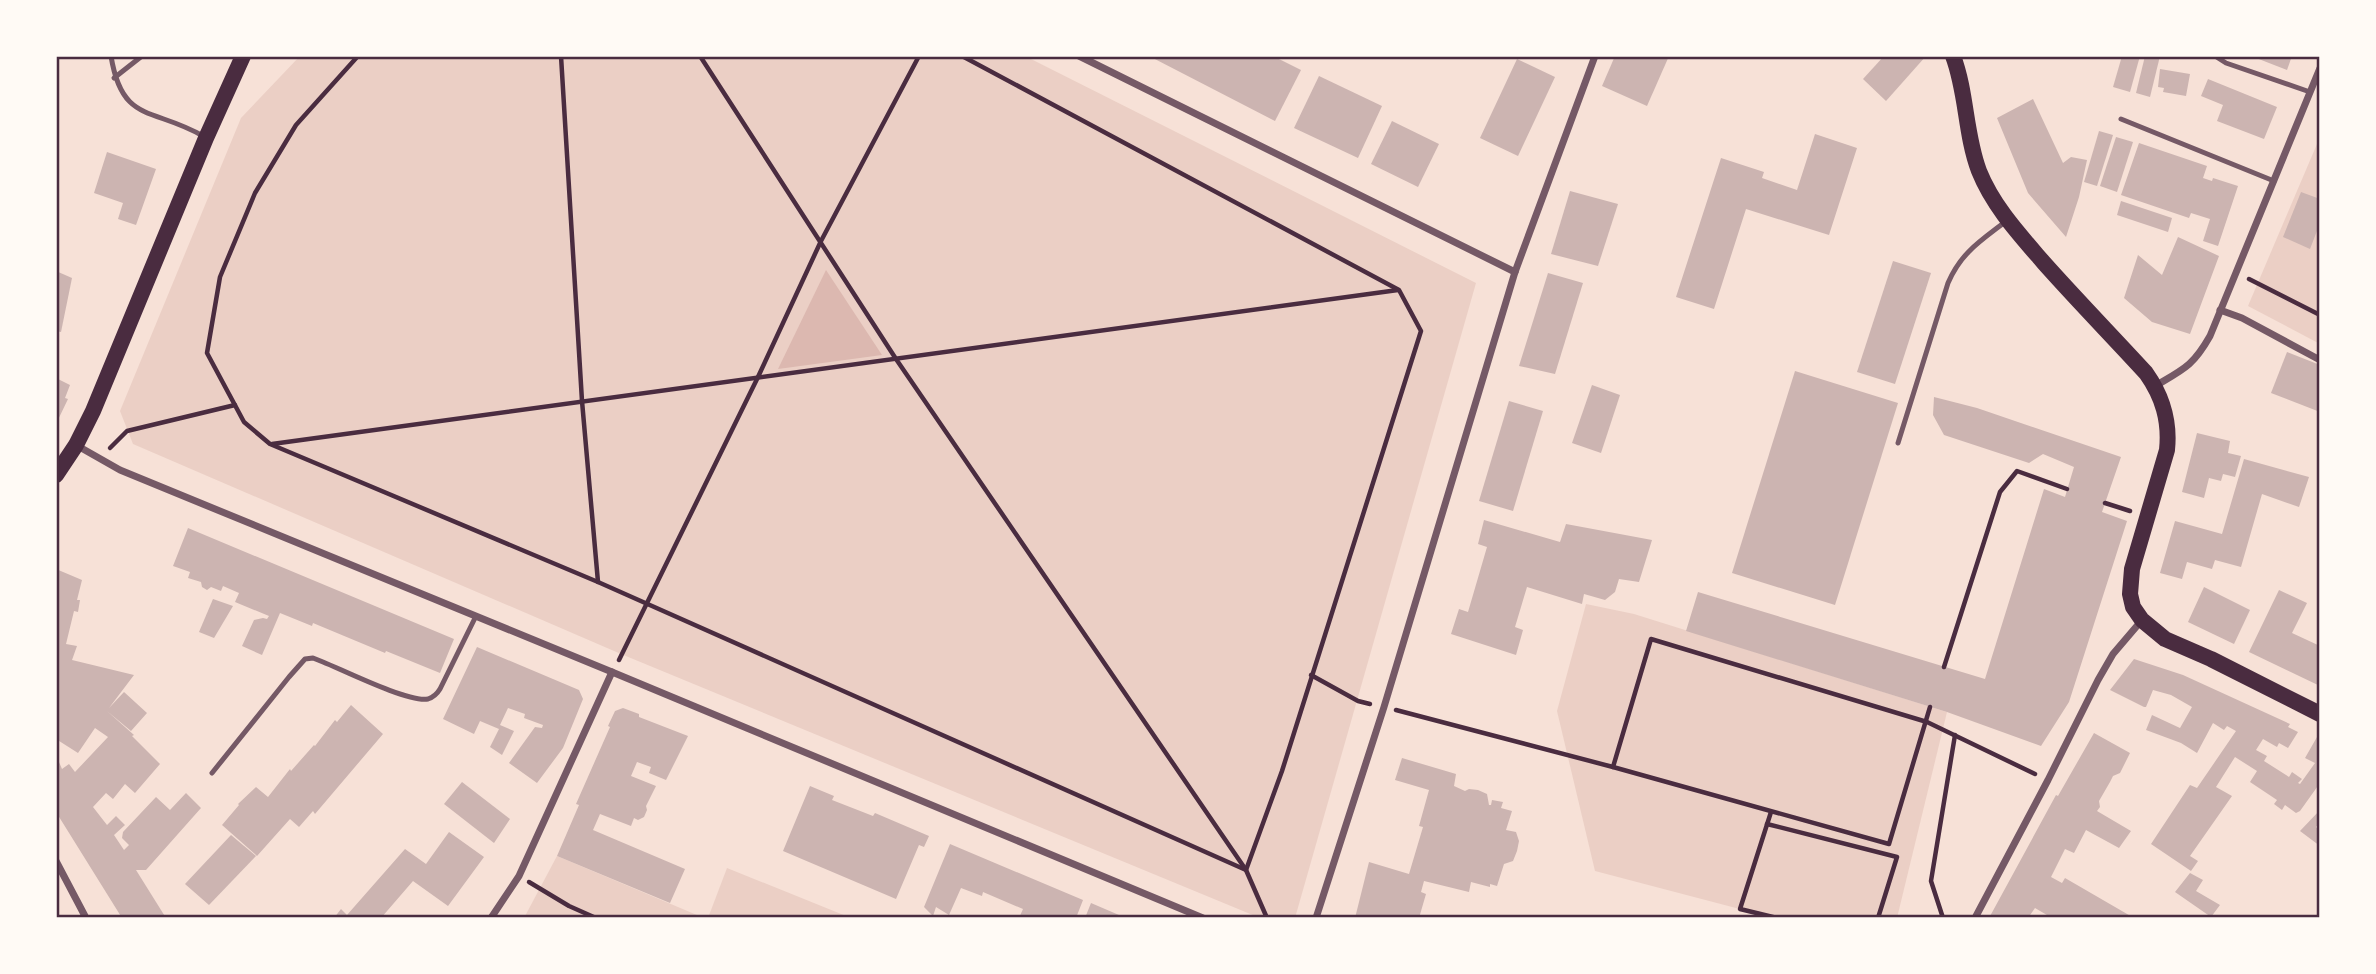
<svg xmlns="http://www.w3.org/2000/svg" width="2376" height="974" font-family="'Golos Text',sans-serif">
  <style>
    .green { fill: #ebcfc5 }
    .water { fill: #dcb8b0 }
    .building { fill: #ccb4b1 }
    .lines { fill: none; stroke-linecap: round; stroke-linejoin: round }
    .path { stroke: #4a2c40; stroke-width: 4.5 }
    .service { stroke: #755966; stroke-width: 5 }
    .minor { stroke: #755966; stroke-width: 7 }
    .primary { stroke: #4a2c40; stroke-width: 16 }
    .neatline { fill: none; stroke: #4a2c40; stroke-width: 2.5 }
  </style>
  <rect width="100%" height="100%" fill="#f7e1d7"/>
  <!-- green -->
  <g class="green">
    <path d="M 300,56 L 1025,56 L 1476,283 L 1295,918 L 1260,918 L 621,654 L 133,444 L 120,411 L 241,118 Z"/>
    <path d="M 2320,137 L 2320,344 L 2248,306 Z"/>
    <path d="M 1586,604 L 1634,614 L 1947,712 L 1897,918 L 1774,918 L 1595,871 L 1557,711 Z"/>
    <path d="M 557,856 L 704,918 L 524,918 Z"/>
    <path d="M 727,868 L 851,918 L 708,918 Z"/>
  </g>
  <!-- water -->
  <path class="water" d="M 826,270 L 882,355 L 778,369 Z"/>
  <!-- building -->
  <g class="building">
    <path d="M 1149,56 L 1273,56 L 1301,70 L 1275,121 Z"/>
    <path d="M 1615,56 L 1669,56 L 1647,106 L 1602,86 Z"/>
    <path d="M 1884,56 L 1926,56 L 1886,101 L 1863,79 Z"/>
    <path d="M 2122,56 L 2140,56 L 2130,92 L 2113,87 Z"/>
    <path d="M 2145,56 L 2160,56 L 2150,97 L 2136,93 Z"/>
    <path d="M 2251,56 L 2292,56 L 2287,70 Z"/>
    <path d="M 1517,59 L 1555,77 L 1518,156 L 1480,138 Z"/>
    <path d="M 2160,69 L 2190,74 L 2186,96 L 2163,92 L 2164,88 L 2158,87 Z"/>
    <path d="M 1319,76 L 1382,106 L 1358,158 L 1294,128 Z"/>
    <path d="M 2208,79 L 2277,107 L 2264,139 L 2217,121 L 2223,105 L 2201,96 Z"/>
    <path d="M 2033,99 L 2063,163 L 2071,157 L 2087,160 L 2079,197 L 2066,237 L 2028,193 L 1997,118 Z"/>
    <path d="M 1392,121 L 1439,144 L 1418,187 L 1371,164 Z"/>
    <path d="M 2099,131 L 2113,135 L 2097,186 L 2084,182 Z"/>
    <path d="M 1815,134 L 1857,148 L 1829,235 L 1746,209 L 1714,309 L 1676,297 L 1721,158 L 1764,172 L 1762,178 L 1797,190 Z"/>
    <path d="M 2116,137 L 2133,142 L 2117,192 L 2100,186 Z"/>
    <path d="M 2139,143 L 2207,166 L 2203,178 L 2212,181 L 2213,178 L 2238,186 L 2218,246 L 2203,241 L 2210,219 L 2191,213 L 2189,218 L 2121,195 Z"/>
    <path d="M 107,152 L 156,169 L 136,225 L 118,219 L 123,203 L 94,193 Z"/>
    <path d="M 1570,191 L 1618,204 L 1598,266 L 1551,254 Z"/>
    <path d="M 2301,192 L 2320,199 L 2320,223 L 2310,249 L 2283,237 Z"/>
    <path d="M 2121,201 L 2172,218 L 2168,232 L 2117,215 Z"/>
    <path d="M 2178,237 L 2219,256 L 2190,334 L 2152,322 L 2124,298 L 2138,255 L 2162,275 Z"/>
    <path d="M 1893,261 L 1931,273 L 1895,384 L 1857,372 Z"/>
    <path d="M 56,271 L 72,278 L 61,332 L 56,331 Z"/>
    <path d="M 1548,273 L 1583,283 L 1555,374 L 1519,366 Z"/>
    <path d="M 2287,352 L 2320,365 L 2320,412 L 2271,393 Z"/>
    <path d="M 1795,371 L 1898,403 L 1835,605 L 1732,573 Z"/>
    <path d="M 56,378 L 70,385 L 65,398 L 68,399 L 56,424 Z"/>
    <path d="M 1592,385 L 1620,395 L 1601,453 L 1572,443 Z"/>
    <path d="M 1934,397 L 1977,408 L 2121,457 L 2102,512 L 2127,521 L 2069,702 L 2041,746 L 1947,712 L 1686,631 L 1698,592 L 1985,679 L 2044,489 L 2065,497 L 2074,467 L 2043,454 L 2029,463 L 1944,435 L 1933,415 Z"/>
    <path d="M 1509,401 L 1543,411 L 1513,511 L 1479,501 Z"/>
    <path d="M 2197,433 L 2230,441 L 2228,453 L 2241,456 L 2235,477 L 2223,474 L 2221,481 L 2209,478 L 2204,498 L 2182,492 Z"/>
    <path d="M 2244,459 L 2309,477 L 2299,507 L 2262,494 L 2241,567 L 2215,560 L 2212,569 L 2187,562 L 2182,579 L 2160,573 L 2175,521 L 2222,534 Z"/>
    <path d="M 1484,520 L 1560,542 L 1566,524 L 1652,540 L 1639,582 L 1619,579 L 1615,592 L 1605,600 L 1584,594 L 1582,604 L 1527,587 L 1515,627 L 1523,630 L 1516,655 L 1451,634 L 1459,609 L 1468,612 L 1487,547 L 1478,544 Z"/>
    <path d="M 188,528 L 454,639 L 440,673 L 386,651 L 385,653 L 313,623 L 312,626 L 280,613 L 262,655 L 242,646 L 254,620 L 263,618 L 267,619 L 269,616 L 235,602 L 239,593 L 223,586 L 221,591 L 211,587 L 207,590 L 202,587 L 201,582 L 188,578 L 190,572 L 173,566 Z"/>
    <path d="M 56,569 L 82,580 L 77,600 L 80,600 L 78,612 L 74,611 L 66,644 L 77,646 L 72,660 L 134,675 L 109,708 L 124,692 L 147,713 L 131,731 L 107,711 L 134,735 L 132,736 L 160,764 L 135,793 L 125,784 L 113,799 L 106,793 L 93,807 L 107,825 L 116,816 L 125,825 L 114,835 L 124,850 L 129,845 L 122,838 L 123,832 L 156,797 L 170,810 L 186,793 L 201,808 L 146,870 L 136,870 L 166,918 L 122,918 L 56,812 L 56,755 L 62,769 L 69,764 L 75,772 L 108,737 L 95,728 L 78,753 L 56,739 Z"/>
    <path d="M 2204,587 L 2250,610 L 2234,644 L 2188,622 Z"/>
    <path d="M 2279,590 L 2307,603 L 2292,633 L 2320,646 L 2320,686 L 2249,652 Z"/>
    <path d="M 213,599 L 233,606 L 214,638 L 199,632 Z"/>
    <path d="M 477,647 L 579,690 L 583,699 L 563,748 L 537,783 L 509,763 L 535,727 L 542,728 L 543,725 L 524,718 L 525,714 L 508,708 L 500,725 L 514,731 L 502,755 L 490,747 L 499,729 L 480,721 L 474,734 L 443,719 Z"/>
    <path d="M 2134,659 L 2183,675 L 2290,724 L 2288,727 L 2298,732 L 2288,748 L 2279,743 L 2277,747 L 2263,739 L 2256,750 L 2267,756 L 2264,761 L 2289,777 L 2292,772 L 2302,779 L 2298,783 L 2300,784 L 2315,763 L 2305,758 L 2317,737 L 2320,738 L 2320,783 L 2300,811 L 2296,813 L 2285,805 L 2282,810 L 2274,804 L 2277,800 L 2250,782 L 2257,771 L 2235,757 L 2216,787 L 2232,796 L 2190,856 L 2198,861 L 2191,871 L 2151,844 L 2190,785 L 2197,788 L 2236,731 L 2227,726 L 2224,730 L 2213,723 L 2197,753 L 2181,743 L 2146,730 L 2152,715 L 2180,728 L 2192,707 L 2171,695 L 2153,690 L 2146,707 L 2144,707 L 2110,690 Z"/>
    <path d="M 351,705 L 383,734 L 315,814 L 313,811 L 299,827 L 290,819 L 257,856 L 222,825 L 239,805 L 238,804 L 256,787 L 268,797 L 290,769 L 291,771 L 314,745 L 315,746 L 335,720 L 337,722 Z"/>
    <path d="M 623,708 L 639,714 L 639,717 L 688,736 L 666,780 L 649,773 L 651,767 L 637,762 L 631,776 L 656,786 L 646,806 L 647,810 L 644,817 L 638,820 L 634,818 L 631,826 L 600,814 L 593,830 L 685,869 L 670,903 L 557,856 L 579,805 L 576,804 L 610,727 L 608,726 L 615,711 Z"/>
    <path d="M 2094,733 L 2130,753 L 2120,773 L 2113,776 L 2110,782 L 2099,801 L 2100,807 L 2097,811 L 2131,831 L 2119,848 L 2086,830 L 2074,853 L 2065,849 L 2051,877 L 2062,883 L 2065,878 L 2134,918 L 2052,918 L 2035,908 L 2028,918 L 1989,918 L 2056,795 L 2058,796 Z"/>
    <path d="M 1402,758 L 1456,774 L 1454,786 L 1465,791 L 1469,789 L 1478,790 L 1487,794 L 1489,805 L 1491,805 L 1492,800 L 1503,802 L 1501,808 L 1512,811 L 1506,830 L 1516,832 L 1519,841 L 1517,851 L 1513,861 L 1504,864 L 1497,886 L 1490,884 L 1490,887 L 1471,882 L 1469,892 L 1424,881 L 1421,892 L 1426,894 L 1419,918 L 1355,918 L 1369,862 L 1409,874 L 1423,827 L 1419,826 L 1429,790 L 1395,780 Z"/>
    <path d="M 462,782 L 510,819 L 494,843 L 444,804 Z"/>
    <path d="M 810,786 L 834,796 L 832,800 L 873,816 L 875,813 L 929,836 L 924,847 L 919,845 L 896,899 L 783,851 Z"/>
    <path d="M 2320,810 L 2320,822 L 2316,827 L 2320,831 L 2320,846 L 2300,831 Z"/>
    <path d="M 449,832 L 484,857 L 448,906 L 413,881 L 381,918 L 334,918 L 341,909 L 347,915 L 405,849 L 426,864 Z"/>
    <path d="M 231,835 L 256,856 L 209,905 L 185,884 Z"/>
    <path d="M 950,844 L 1083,900 L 1076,918 L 1019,918 L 1023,909 L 983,892 L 982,896 L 961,888 L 949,915 L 936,907 L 933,916 L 924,907 Z"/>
    <path d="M 2190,873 L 2203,880 L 2196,891 L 2220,905 L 2211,917 L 2175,892 Z"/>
    <path d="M 1091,903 L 1126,918 L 1085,918 Z"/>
  </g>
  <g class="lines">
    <!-- path -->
    <g class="path">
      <path d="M 358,56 L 296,125 L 255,193 L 220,277 L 207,353 L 244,422 L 270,444 L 598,582 L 1246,870 L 1282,771 L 1421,331 L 1399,290 L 962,56"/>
      <path d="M 561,56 L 582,401 L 598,582"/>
      <path d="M 700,56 L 896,359 L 1246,870 L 1267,918"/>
      <path d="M 2249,279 L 2320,315"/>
      <path d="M 272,444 L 1398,290"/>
      <path d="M 110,448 L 127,431 L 235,405"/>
      <path d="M 2105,503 L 2130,511"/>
      <path d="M 619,660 L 758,377 L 821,241 L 919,56"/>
      <path d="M 1944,667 L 2000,492 L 2017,471 L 2067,489"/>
      <path d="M 1311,675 L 1358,701 L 1370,704"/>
      <path d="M 1396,710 L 1613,767 L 1889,844 L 1930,707"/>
      <path d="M 1613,767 L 1651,639 L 1927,722 L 2035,774"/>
      <path d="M 1771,812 L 1740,909 L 1777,918"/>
      <path d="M 1767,824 L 1897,857 L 1878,918"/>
      <path d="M 529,882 L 569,906 L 596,918"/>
      <path d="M 1943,918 L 1931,881 L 1955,735"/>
    </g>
    <!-- service -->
    <g class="service">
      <path d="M 111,56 C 122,124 153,107 203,136"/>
      <path d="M 2215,56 L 2226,63 L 2310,92"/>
      <path d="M 114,78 L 142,56"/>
      <path d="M 2121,119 L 2274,181"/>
      <path d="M 1898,443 L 1948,283 C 1961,253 1979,242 2005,222"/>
      <path d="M 212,773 L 289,677 L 305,659 L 313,658 L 323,662 C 343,670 409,703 428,699 C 434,697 437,694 440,689 L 476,616"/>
    </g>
    <!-- minor -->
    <g class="minor">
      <path d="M 1079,56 L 1515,272"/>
      <path d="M 2220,310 L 2242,318 L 2320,360"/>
      <path d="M 2155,386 C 2184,369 2193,366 2210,336 L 2320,68"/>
      <path d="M 76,445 L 120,470 L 612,672 L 1203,918"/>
      <path d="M 56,861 L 86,918"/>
      <path d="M 491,918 L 519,876 L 612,672"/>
      <path d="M 1316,918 L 1384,707 L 1515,272 L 1595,56"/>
      <path d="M 1975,918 L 2048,780 L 2098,680 L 2113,654 L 2142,620"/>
    </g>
    <!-- primary -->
    <g class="primary">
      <path d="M 1953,56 C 1967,93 1965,134 1979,171 C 1993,206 2019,234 2044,263 C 2077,300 2112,336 2146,373 C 2163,397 2170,421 2167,450 L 2132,569 L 2130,594 L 2133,607 L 2142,620 L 2165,639 L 2211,659 L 2320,714"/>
      <path d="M 56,475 L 76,445 L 93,411 L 206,138 L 243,56"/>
    </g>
  </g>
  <!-- border -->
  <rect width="2376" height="974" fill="none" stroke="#fffaf5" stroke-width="116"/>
  <rect x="58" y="58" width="2260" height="858" class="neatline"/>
</svg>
